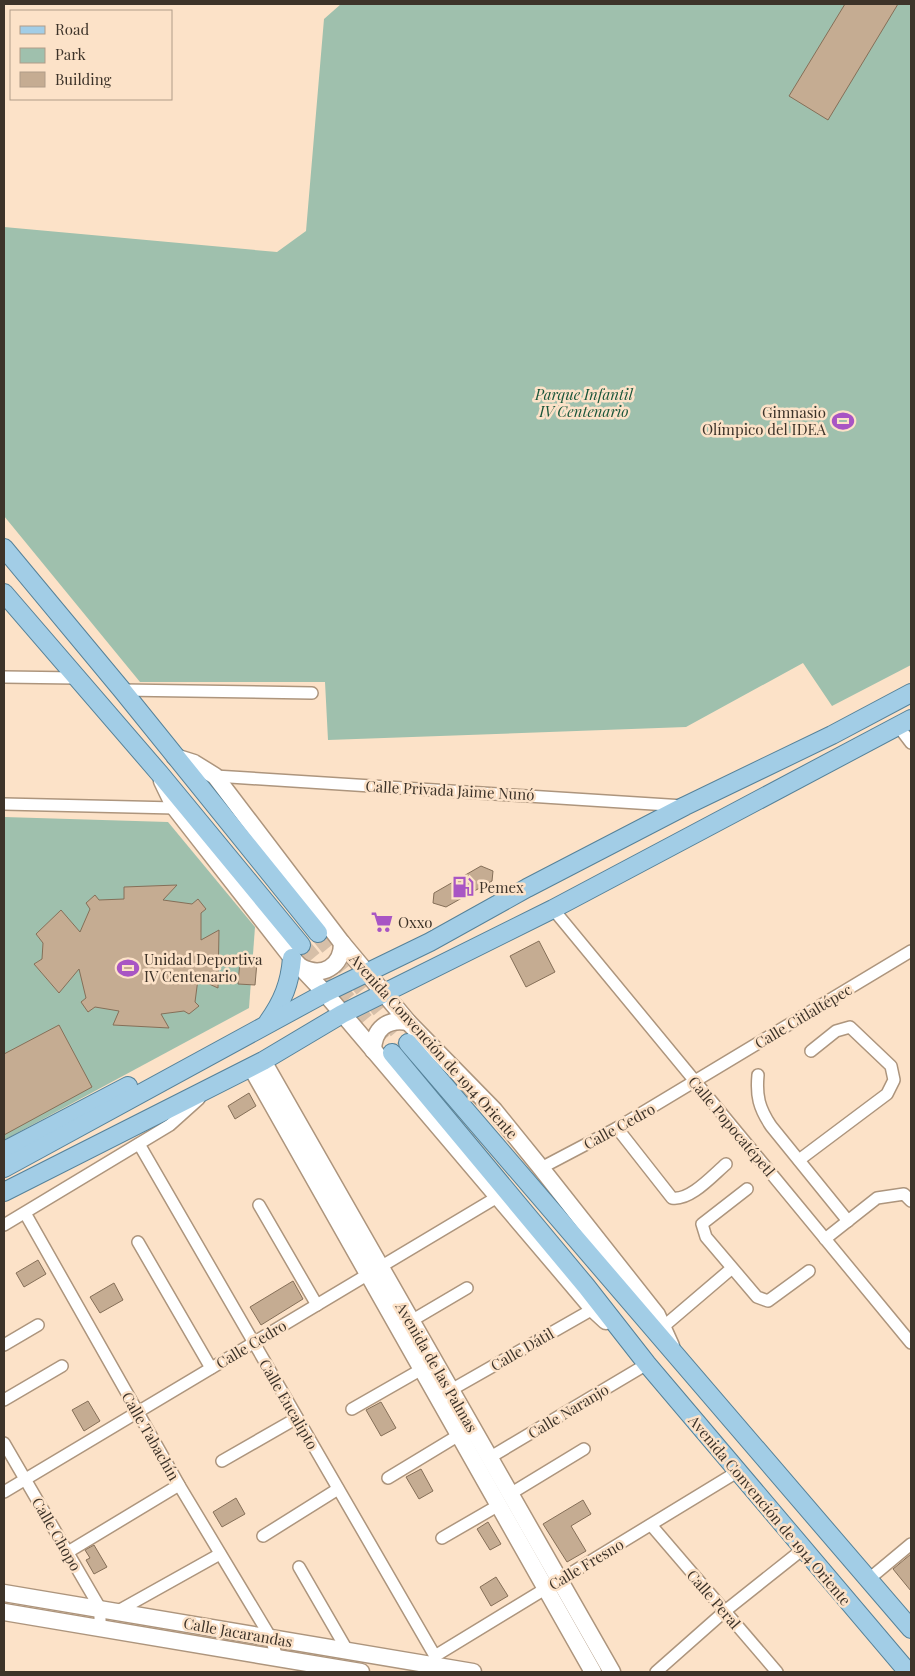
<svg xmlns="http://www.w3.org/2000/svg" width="915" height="1676" font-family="'Playfair Display',serif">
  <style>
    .green { fill: #9fc0ad }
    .building { fill: #c5ac92; stroke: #856f58 }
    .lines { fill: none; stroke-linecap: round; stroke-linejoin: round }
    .primary-tunnel { stroke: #d6bfa8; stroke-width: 18; stroke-dasharray: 18 9; stroke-linecap: butt }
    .street-casing { stroke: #ad957d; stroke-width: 14 }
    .secondary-casing { stroke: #ad957d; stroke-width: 19 }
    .primary-casing { stroke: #568299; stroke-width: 20 }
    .street { stroke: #fff; stroke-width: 11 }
    .secondary { stroke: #fff; stroke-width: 16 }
    .primary { stroke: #a2cde6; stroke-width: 18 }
    .labels { text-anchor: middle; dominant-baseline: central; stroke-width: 5; stroke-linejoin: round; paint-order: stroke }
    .park-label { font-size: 15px; font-style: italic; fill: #19553a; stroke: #fce2c8 }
    .poi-label { font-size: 15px; fill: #3d3329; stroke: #fce2c8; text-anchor: start }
    .street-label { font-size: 15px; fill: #3d3329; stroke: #fce2c8 }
  </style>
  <rect width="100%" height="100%" fill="#fce2c8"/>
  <!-- green -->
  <g class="green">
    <path d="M 341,4 L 911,4 L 911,665 L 832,706 L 803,663 L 686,727 L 328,740 L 325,682 L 140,682 L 4,516 L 4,227 L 277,252 L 306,231 L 324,19 Z"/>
    <path d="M 4,817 L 168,822 L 255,927 L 249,1008 L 4,1140 Z"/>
  </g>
  <!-- building -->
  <g class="building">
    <path d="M 845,4 L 898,4 L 828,120 L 789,96 Z"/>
    <path d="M 481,866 L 493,871 L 492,881 L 446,907 L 433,903 L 434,893 Z"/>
    <path d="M 177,885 L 163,900 L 192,904 L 198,899 L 206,909 L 201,913 L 201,940 L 219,930 L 218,988 L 198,979 L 195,1002 L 199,1006 L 189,1014 L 184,1011 L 161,1014 L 169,1028 L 113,1025 L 119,1011 L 95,1007 L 88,1012 L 81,1002 L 86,998 L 79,969 L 59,993 L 34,964 L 42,959 L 43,943 L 36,934 L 61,910 L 80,932 L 90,909 L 86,903 L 95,895 L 99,900 L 124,899 L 124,887 Z"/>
    <path d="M 539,941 L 555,972 L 526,987 L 510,956 Z"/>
    <path d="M 240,961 L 257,962 L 255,985 L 238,984 Z"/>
    <path d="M 59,1025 L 92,1087 L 4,1135 L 4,1054 Z"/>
    <path d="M 249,1093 L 256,1106 L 235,1119 L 228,1106 Z"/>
    <path d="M 38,1260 L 46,1274 L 24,1287 L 16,1273 Z"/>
    <path d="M 293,1281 L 303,1299 L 261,1325 L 250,1307 Z"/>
    <path d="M 114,1283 L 123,1300 L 100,1313 L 90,1297 Z"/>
    <path d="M 88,1401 L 100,1421 L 84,1431 L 72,1410 Z"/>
    <path d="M 381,1402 L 396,1428 L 381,1436 L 366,1410 Z"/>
    <path d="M 421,1469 L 433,1491 L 419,1499 L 406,1477 Z"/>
    <path d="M 236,1498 L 245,1514 L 222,1527 L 213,1512 Z"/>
    <path d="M 583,1500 L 591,1514 L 571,1526 L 586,1551 L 567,1562 L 543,1524 Z"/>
    <path d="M 488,1522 L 501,1544 L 490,1550 L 477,1529 Z"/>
    <path d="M 94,1545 L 107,1567 L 94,1574 L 86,1560 L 90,1558 L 85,1550 Z"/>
    <path d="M 911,1554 L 911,1591 L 893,1569 Z"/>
    <path d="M 496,1577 L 508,1596 L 491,1606 L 480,1587 Z"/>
  </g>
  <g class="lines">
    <!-- primary-tunnel -->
    <g class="primary-tunnel">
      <path d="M 318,933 L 408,1043"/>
      <path d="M 301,945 L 392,1053"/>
    </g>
    <!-- street casing -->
    <g class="street-casing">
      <g id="street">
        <path d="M 4,677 L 77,678"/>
        <path d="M 122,690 L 312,693"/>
        <path d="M 898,726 L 911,743"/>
        <path d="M 215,776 L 684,806"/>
        <path d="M 4,804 L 175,808"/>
        <path d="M 553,909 L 911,1343"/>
        <path d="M 758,1075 C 756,1096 759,1108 771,1126 L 848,1221"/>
        <path d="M 617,1128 L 672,1198 C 690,1201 712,1176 726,1164"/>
        <path d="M 139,1144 L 435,1656 L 432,1665"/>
        <path d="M 799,1160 L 887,1094 L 894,1080 L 891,1066 L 850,1027 L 836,1031 L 811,1051"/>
        <path d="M 541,1168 L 617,1128 L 911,951"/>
        <path d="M 747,1189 L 702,1224 L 706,1237 L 757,1297 L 768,1301 L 809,1271"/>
        <path d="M 259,1205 L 317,1305"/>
        <path d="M 25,1213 L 179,1485 L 271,1638 L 277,1658"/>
        <path d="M 4,1225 L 170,1125 L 199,1099"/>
        <path d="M 825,1239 L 877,1198 L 904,1194 L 911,1201"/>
        <path d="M 138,1242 L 211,1368"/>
        <path d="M 411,1321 L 467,1288"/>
        <path d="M 663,1327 L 731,1269"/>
        <path d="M 4,1345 L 38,1325"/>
        <path d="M 451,1390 L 593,1309"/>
        <path d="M 4,1400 L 62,1366"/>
        <path d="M 352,1409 L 422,1369"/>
        <path d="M 4,1443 L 100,1608 L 100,1627"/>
        <path d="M 489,1458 L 647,1364"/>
        <path d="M 222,1461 L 297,1418"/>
        <path d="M 388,1478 L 459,1435"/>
        <path d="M 4,1492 L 499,1196"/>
        <path d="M 510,1494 L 584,1449"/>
        <path d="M 651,1525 L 777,1672"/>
        <path d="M 263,1536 L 338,1489"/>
        <path d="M 442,1538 L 499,1505"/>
        <path d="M 68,1552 L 179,1485"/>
        <path d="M 299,1567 L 347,1650"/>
        <path d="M 869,1579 L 911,1544"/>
        <path d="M 118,1611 L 220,1554"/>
        <path d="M 435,1656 L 737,1472"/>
        <path d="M 656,1672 L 725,1611 L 803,1549"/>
      </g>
    </g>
    <!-- secondary casing -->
    <g class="secondary-casing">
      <g id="secondary">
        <path d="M 175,757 L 194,763 L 215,776 L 342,943 L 408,1022 L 494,1110 L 541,1168 L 657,1315 L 671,1346"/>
        <path d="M 162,781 L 175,808 L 292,958 L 325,993 L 593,1309 L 606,1321"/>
        <path d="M 301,967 C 322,978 342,967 342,943"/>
        <path d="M 373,1050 C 374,1029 387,1018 408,1022"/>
        <path d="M 263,1061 L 612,1672"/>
        <path d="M 251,1067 L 593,1672"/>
        <path d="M 4,1593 L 473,1672"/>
        <path d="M 4,1612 L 361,1672"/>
      </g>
    </g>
    <!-- primary casing -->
    <g class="primary-casing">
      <g id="primary">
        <path d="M 4,548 L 122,690 L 318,933"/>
        <path d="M 4,593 L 160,774 L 301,945"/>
        <path d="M 268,1022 C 283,1001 290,983 292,958"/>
        <path d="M 408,1043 L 911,1629"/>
        <path d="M 392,1053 L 586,1286 L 647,1364 L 908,1672"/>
        <path d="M 4,1151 L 128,1086"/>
        <path d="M 4,1168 L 325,993 L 430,942 L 527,888 L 685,806 L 832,735 L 911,693"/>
        <path d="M 4,1192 L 263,1061 L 342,1014 L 553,909 L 911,719"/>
      </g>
    </g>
    <!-- street -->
    <use href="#street" class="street"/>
    <!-- secondary -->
    <use href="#secondary" class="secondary"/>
    <!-- primary -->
    <use href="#primary" class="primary"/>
  </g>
  <!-- icons -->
  <defs>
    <g id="stadium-bare" transform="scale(1.725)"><path d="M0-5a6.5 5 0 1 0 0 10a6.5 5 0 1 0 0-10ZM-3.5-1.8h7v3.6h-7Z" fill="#a855c4" stroke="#fce2c8" stroke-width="2.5" paint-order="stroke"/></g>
    <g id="fuel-bare" transform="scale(1.725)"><path d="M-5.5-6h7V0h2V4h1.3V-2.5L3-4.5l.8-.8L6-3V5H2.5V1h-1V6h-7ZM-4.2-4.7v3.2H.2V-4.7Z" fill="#a855c4" stroke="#fce2c8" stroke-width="2.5" paint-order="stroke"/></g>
    <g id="supermarket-bare" transform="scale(1.725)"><path d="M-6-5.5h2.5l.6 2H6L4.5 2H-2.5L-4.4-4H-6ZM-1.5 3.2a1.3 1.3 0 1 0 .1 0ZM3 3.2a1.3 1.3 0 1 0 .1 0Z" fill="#a855c4" stroke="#fce2c8" stroke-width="2.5" paint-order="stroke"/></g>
  </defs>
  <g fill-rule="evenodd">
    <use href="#stadium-bare" x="843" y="421"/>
    <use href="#fuel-bare" x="463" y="887"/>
    <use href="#supermarket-bare" x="382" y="922"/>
    <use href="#stadium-bare" x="128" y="968"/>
  </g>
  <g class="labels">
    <!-- park labels -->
    <g class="park-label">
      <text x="584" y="394">Parque Infantil<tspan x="584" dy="17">IV Centenario</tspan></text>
    </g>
    <!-- poi labels -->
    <g class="poi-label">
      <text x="826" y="412" text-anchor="end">Gimnasio<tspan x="826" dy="17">Olímpico del IDEA</tspan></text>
      <text x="479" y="887">Pemex</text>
      <text x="398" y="922">Oxxo</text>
      <text x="144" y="959">Unidad Deportiva<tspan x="144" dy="17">IV Centenario</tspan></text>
    </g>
    <!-- street labels -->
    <g class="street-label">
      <text transform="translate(450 790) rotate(3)">Calle Privada Jaime Nunó</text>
      <text transform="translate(803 1016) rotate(-31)">Calle Citlaltépec</text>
      <text transform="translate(434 1046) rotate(48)">Avenida Convención de 1914 Oriente</text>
      <text transform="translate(619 1126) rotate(-29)">Calle Cedro</text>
      <text transform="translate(732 1126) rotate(50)">Calle Popocatépetl</text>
      <text transform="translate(251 1344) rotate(-31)">Calle Cedro</text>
      <text transform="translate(522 1349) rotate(-30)">Calle Dátil</text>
      <text transform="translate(437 1367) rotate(60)">Avenida de las Palmas</text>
      <text transform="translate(289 1404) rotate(60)">Calle Eucalipto</text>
      <text transform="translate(568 1411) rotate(-31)">Calle Naranjo</text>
      <text transform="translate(151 1436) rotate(60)">Calle Tabachín</text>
      <text transform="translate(770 1510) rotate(50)">Avenida Convención de 1914 Oriente</text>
      <text transform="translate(57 1534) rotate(60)">Calle Chopo</text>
      <text transform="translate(586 1564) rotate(-31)">Calle Fresno</text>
      <text transform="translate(714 1599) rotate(49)">Calle Peral</text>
      <text transform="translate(238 1632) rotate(10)">Calle Jacarandas</text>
    </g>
  </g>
  <!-- border -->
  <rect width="915" height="1676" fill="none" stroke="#3d3329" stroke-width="10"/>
  <!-- legend -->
  <rect x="10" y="10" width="162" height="90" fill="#fce2c8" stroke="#b09c88"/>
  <rect x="20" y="26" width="25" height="8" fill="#a2cde6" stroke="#b09c88"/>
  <text x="55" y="35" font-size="15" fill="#3d3329">Road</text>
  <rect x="20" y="48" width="25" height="15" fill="#9fc0ad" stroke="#b09c88"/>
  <text x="55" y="60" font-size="15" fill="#3d3329">Park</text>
  <rect x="20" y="72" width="25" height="15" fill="#c5ac92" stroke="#b09c88"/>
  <text x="55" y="85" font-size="15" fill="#3d3329">Building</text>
</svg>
